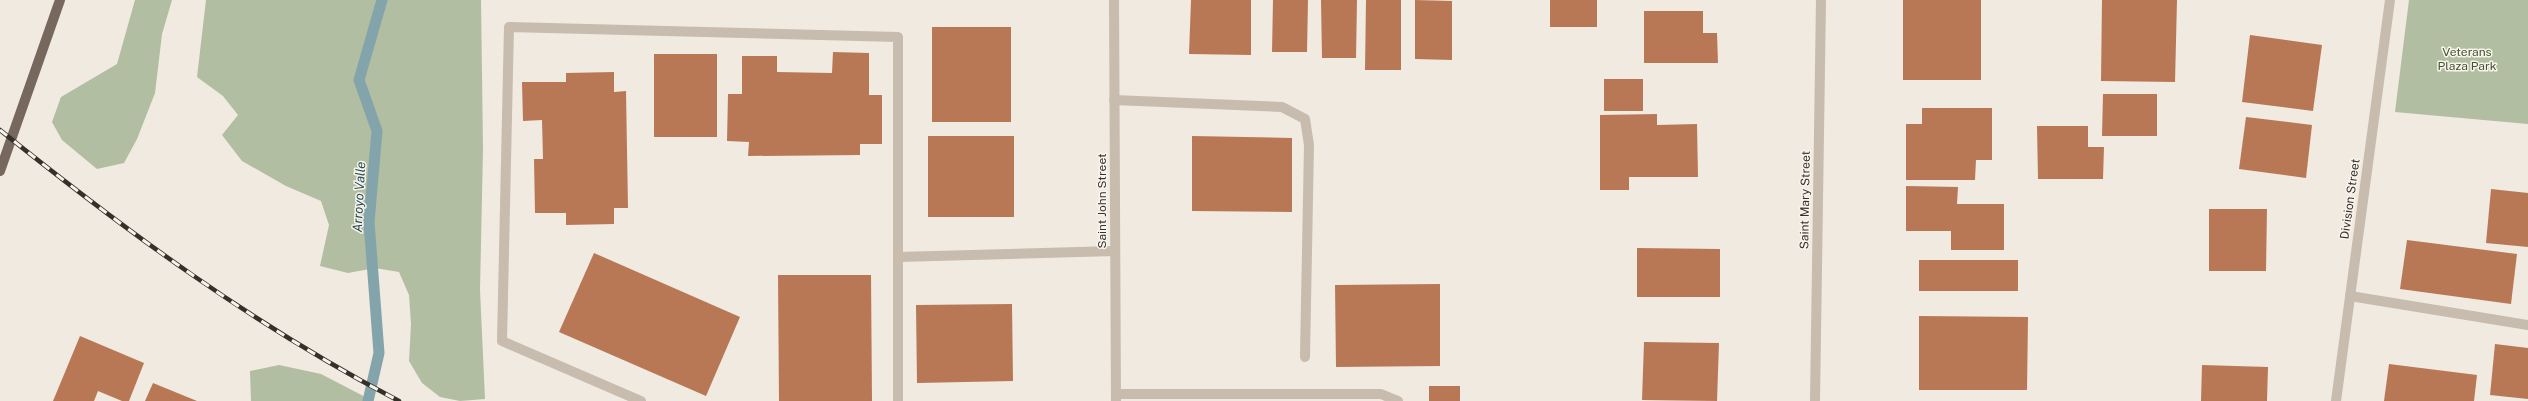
<svg xmlns="http://www.w3.org/2000/svg" width="2528" height="401" font-family="'Public Sans',sans-serif">
  <style>
    .green { fill: #b1bea1 }
    .lines { fill: none; stroke-linecap: round; stroke-linejoin: round }
    .stream { stroke: #82a4aa; stroke-width: 11 }
    .building { fill: #b87856 }
    .minor { stroke: #c7bcad; stroke-width: 10 }
    .major { stroke: #76685d; stroke-width: 10 }
    .rail-casing { stroke: #36302b; stroke-width: 4.5 }
    .rail { stroke: #f8f4ec; stroke-width: 3; stroke-dasharray: 9; stroke-linecap: butt }
    .labels { text-anchor: middle; dominant-baseline: central; stroke-width: 3; stroke-linejoin: round; paint-order: stroke }
    .park-label { font-size: 12px; fill: #425231; stroke: #f8f4ec }
    .street-label { font-size: 12px; fill: #36302b; stroke: #f8f4ec }
    .water-label { font-size: 13px; font-style: italic; fill: #254b53; stroke: #f8f4ec }
  </style>
  <rect width="100%" height="100%" fill="#f0eae0"/>
  <!-- green -->
  <g class="green">
    <path d="M 135,0 L 172,0 L 162,34 L 155,93 L 137,139 L 124,163 L 97,169 L 62,140 L 52,122 L 61,97 L 117,64 Z"/>
    <path d="M 206,0 L 481,0 L 483,149 L 480,290 L 485,399 L 460,401 L 440,397 L 422,383 L 409,361 L 411,324 L 409,295 L 399,272 L 375,268 L 348,273 L 320,266 L 329,225 L 321,201 L 286,186 L 242,161 L 222,135 L 238,115 L 223,96 L 197,77 Z"/>
    <path d="M 2409,0 L 2528,0 L 2528,124 L 2395,112 Z"/>
    <path d="M 279,365 L 321,374 L 373,401 L 251,401 L 250,371 Z"/>
  </g>
  <g class="lines">
    <!-- stream -->
    <path class="stream" d="M 368,401 L 379,353 L 369,222 L 377,131 L 359,80 L 382,0"/>
  </g>
  <!-- building -->
  <g class="building">
    <path d="M 1191,0 L 1251,0 L 1251,55 L 1189,54 Z"/>
    <path d="M 1273,0 L 1308,0 L 1307,52 L 1272,52 Z"/>
    <path d="M 1321,0 L 1357,0 L 1356,58 L 1322,58 Z"/>
    <path d="M 1366,0 L 1401,0 L 1401,70 L 1365,70 Z"/>
    <path d="M 1415,0 L 1452,1 L 1452,60 L 1415,59 Z"/>
    <rect x="1550" y="0" width="47" height="27"/>
    <rect x="1903" y="0" width="78" height="80"/>
    <path d="M 2102,0 L 2177,0 L 2175,82 L 2101,81 Z"/>
    <path d="M 1644,11 L 1703,11 L 1703,33 L 1717,33 L 1718,63 L 1644,63 Z"/>
    <rect x="932" y="27" width="79" height="95"/>
    <path d="M 2250,35 L 2322,45 L 2313,111 L 2242,102 Z"/>
    <path d="M 833,52 L 869,53 L 869,95 L 882,95 L 882,144 L 860,144 L 860,155 L 748,156 L 749,142 L 727,141 L 728,94 L 742,94 L 742,56 L 777,56 L 777,72 L 832,73 Z"/>
    <rect x="654" y="54" width="63" height="83"/>
    <path d="M 614,72 L 614,92 L 626,91 L 628,208 L 614,208 L 614,224 L 566,225 L 566,213 L 535,213 L 534,159 L 543,159 L 542,120 L 523,121 L 522,82 L 566,82 L 566,73 Z"/>
    <rect x="1604" y="79" width="39" height="32"/>
    <path d="M 2103,94 L 2157,94 L 2157,136 L 2102,136 Z"/>
    <path d="M 1922,108 L 1992,108 L 1992,160 L 1976,160 L 1975,180 L 1906,180 L 1906,124 L 1922,124 Z"/>
    <path d="M 1657,114 L 1657,125 L 1697,124 L 1698,177 L 1629,177 L 1629,190 L 1600,190 L 1600,115 Z"/>
    <path d="M 2246,117 L 2312,125 L 2306,178 L 2239,169 Z"/>
    <path d="M 2037,126 L 2088,126 L 2088,147 L 2104,147 L 2103,179 L 2038,179 Z"/>
    <rect x="928" y="136" width="86" height="81"/>
    <path d="M 1192,136 L 1292,138 L 1292,212 L 1192,211 Z"/>
    <path d="M 1906,186 L 1958,187 L 1957,204 L 2004,204 L 2004,250 L 1951,250 L 1951,231 L 1906,231 Z"/>
    <path d="M 2491,189 L 2528,193 L 2528,247 L 2486,243 Z"/>
    <path d="M 2209,209 L 2267,209 L 2266,271 L 2209,271 Z"/>
    <path d="M 2407,240 L 2517,254 L 2511,304 L 2400,289 Z"/>
    <path d="M 1637,248 L 1720,249 L 1720,297 L 1637,297 Z"/>
    <path d="M 594,253 L 740,317 L 706,396 L 559,332 Z"/>
    <rect x="1919" y="260" width="99" height="31"/>
    <path d="M 778,275 L 871,275 L 872,401 L 779,401 Z"/>
    <path d="M 1440,284 L 1440,366 L 1336,367 L 1335,285 Z"/>
    <path d="M 1012,304 L 1013,381 L 917,383 L 916,305 Z"/>
    <path d="M 1919,316 L 2028,317 L 2027,390 L 1919,390 Z"/>
    <path d="M 80,336 L 144,363 L 129,401 L 122,401 L 98,391 L 94,401 L 53,401 Z"/>
    <path d="M 1644,342 L 1719,343 L 1717,401 L 1642,400 Z"/>
    <path d="M 2495,344 L 2528,348 L 2528,399 L 2490,395 Z"/>
    <path d="M 2389,364 L 2477,375 L 2474,401 L 2384,401 Z"/>
    <path d="M 2202,365 L 2268,367 L 2267,401 L 2201,401 Z"/>
    <path d="M 153,383 L 197,401 L 145,401 Z"/>
    <rect x="1429" y="386" width="31" height="15"/>
  </g>
  <g class="lines">
    <!-- minor -->
    <g class="minor">
      <path d="M 1114,0 L 1116,401"/>
      <path d="M 1114,100 L 1282,107 L 1305,119 L 1309,145 L 1305,357"/>
      <path d="M 898,257 L 1115,251"/>
      <path d="M 2350,296 L 2528,325"/>
      <path d="M 1116,394 L 1381,394 L 1398,401"/>
      <path d="M 641,401 L 502,341 L 509,27 L 898,37 L 898,401"/>
      <path d="M 1815,401 L 1821,0"/>
      <path d="M 2336,401 L 2390,0"/>
    </g>
    <!-- major -->
    <path class="major" d="M 0,171 L 60,0"/>
    <!-- rail casing -->
    <g class="rail-casing">
      <path id="rail" d="M 0,130 C 126,231 255,326 399,401"/>
    </g>
    <!-- rail -->
    <use href="#rail" class="rail"/>
  </g>
  <g class="labels">
    <!-- park labels -->
    <g class="park-label">
      <text x="2467" y="52">Veterans<tspan x="2467" dy="14">Plaza Park</tspan></text>
    </g>
    <!-- street labels -->
    <g class="street-label">
      <text transform="translate(2350 199) rotate(-82)">Division Street</text>
      <text transform="translate(1805 200) rotate(-89)">Saint Mary Street</text>
      <text transform="translate(1102 201) rotate(-90)">Saint John Street</text>
    </g>
    <!-- water labels -->
    <g class="water-label">
      <text transform="translate(359 197) rotate(-87)">Arroyo Valle</text>
    </g>
  </g>
</svg>
